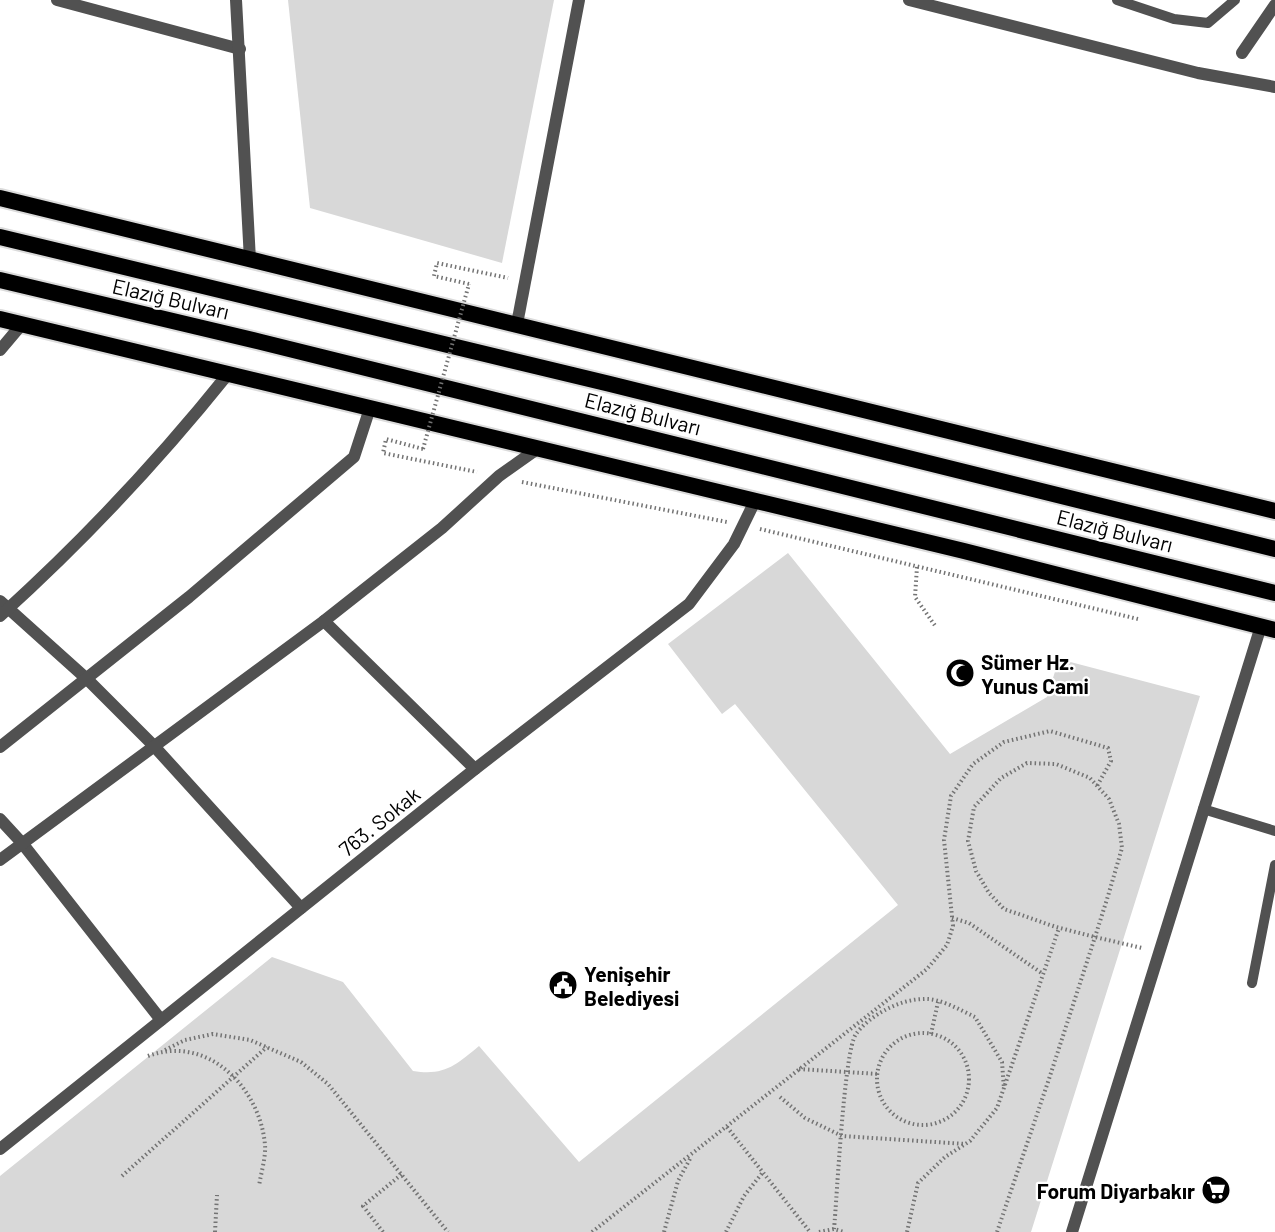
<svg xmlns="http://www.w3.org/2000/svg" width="1275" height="1232" font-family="Barlow,sans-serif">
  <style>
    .green { fill: #d8d8d8 }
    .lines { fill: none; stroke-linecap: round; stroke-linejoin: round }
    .trunk-casing { stroke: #dbdbdb; stroke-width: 20 }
    .path { stroke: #737373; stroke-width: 4; stroke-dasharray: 1.5 3; stroke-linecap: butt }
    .service { stroke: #515151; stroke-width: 10 }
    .minor { stroke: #515151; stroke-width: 12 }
    .tertiary { stroke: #515151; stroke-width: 12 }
    .trunk { stroke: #000; stroke-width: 16 }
    .path-bridge { stroke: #737373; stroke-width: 4; stroke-dasharray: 1.5 3; stroke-linecap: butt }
    .labels { text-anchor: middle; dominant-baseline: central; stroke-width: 4.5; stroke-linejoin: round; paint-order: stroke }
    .street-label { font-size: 21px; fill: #000; stroke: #fff }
    .poi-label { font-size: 21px; font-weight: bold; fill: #000; stroke: #fff; text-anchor: start }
  </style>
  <rect width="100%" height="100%" fill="#fff"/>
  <!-- green -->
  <g class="green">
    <path d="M 288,0 L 554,0 L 502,263 L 310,208 Z"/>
    <path d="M 788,553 L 950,754 L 1047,697 L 1059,659 L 1200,696 L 1031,1232 L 0,1232 L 0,1176 L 272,957 L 343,982 L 413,1071 C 445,1076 456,1065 479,1046 L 579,1162 L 898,905 L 735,704 L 722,714 L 668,644 Z"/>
  </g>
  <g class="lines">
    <!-- trunk casing -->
    <g class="trunk-casing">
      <g id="trunk">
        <path d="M 0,198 L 1275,511"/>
        <path d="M 0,237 L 610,384 L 1275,549"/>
        <path d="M 0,280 L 261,342 L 1275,593"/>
        <path d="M 0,319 L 964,551 L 1275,630"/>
      </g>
    </g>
    <!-- path -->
    <g class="path">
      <path d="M 469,284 L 434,276 L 437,263 L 508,278"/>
      <path d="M 423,449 L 386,439 L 383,453 L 477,472"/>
      <path d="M 522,482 L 727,522"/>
      <path d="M 760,529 L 1138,619"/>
      <path d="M 917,567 L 915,597 L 936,627"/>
      <path d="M 952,918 L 969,923 L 1043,974"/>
      <circle cx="923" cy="1079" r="46"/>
      <path d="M 931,1034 L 938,1002"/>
      <path d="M 165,1050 L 185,1040 L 213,1034 L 250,1040 L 301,1062 L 328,1084 L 448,1232"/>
      <path d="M 148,1056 C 207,1034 260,1087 265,1145 C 266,1157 261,1173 259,1186"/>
      <path d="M 799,1069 L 878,1074"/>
      <path d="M 780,1097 L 805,1118 L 842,1136 L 966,1144"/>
      <path d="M 727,1127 L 810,1232"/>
      <path d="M 122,1176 L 267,1047"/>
      <path d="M 834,1229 C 837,1198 844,1050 856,1034 C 870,1015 900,999 924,999 C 940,998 960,1010 975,1017 L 1002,1062 L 1004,1089"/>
      <path d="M 215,1232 L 217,1195"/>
      <path d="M 383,1232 L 363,1206 L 402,1174"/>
      <path d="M 592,1232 L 927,969 L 947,945 L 953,926 L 944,840 L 951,796 L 973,764 L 1004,742 L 1050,731 L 1108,748 L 1111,761 L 1097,786"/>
      <path d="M 664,1232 L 678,1181 L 691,1157"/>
      <path d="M 726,1232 L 744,1196 L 763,1172"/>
      <path d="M 819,1232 L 834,1229 L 844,1232"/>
      <path d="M 907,1232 L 918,1183 L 945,1157 L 970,1141 L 997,1108 L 1059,928"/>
      <path d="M 997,1232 L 1049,1079 L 1095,937 L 1108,896 L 1122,848 L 1119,824 L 1109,799 L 1090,778 L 1056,764 L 1027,763 L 1001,778 L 974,807 L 968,841 L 976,871 L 989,893 L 1004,909 L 1056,927 L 1095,937 L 1142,948"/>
    </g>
    <!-- service -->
    <g class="service">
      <path d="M 1117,0 L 1174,19 L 1208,23 L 1235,0"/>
      <path d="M 1203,809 L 1275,831"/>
      <path d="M 1252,983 L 1275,865"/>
    </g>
    <!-- minor -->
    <g class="minor">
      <path d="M 57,0 L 240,49"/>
      <path d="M 909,0 L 1198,73 L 1275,87"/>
      <path d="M 1242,53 L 1275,5"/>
      <path d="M 517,324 L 579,0"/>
      <path d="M 0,350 L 22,324"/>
      <path d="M 0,601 L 88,680 L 153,745 L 301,908"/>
      <path d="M 0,616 C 82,542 159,460 228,374"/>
      <path d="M 324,621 L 475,769"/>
      <path d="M 0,747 L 189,597 L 354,457 L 370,408"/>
      <path d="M 0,819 L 22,843 L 161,1020"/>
      <path d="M 0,860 L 324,621 L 442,528 L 499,476 L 537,449"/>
      <path d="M 1072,1232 L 1261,626"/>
    </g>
    <!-- tertiary -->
    <g class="tertiary">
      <path d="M 236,0 L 250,260"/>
      <path d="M 0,1149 L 475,769 L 689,604 L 734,544 L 755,501"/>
    </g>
    <!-- trunk -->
    <use href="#trunk" class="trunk"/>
    <!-- path-bridge -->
    <path class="path-bridge" d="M 423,449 L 469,284"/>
  </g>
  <!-- icons -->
  <defs>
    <g id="mosque-disc" transform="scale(1.5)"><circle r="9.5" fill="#000" stroke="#fff"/><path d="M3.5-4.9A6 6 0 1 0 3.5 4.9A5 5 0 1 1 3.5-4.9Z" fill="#fff"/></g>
    <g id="civic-disc" transform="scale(1.5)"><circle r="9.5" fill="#000" stroke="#fff"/><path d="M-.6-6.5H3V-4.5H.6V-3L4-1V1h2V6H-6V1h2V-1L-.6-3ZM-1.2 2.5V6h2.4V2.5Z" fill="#fff"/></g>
    <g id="supermarket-disc" transform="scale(1.5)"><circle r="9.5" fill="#000" stroke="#fff"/><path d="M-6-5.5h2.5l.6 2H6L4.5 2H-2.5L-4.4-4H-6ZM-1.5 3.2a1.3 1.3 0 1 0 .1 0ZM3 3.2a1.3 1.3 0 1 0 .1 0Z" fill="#fff"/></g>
  </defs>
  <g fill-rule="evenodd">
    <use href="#mosque-disc" x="960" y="673"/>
    <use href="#civic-disc" x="563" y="985"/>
    <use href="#supermarket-disc" x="1216" y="1190"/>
  </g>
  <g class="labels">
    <!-- street labels -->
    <g class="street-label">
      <text transform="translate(171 298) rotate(13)">Elazığ Bulvarı</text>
      <text transform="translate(643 413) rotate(14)">Elazığ Bulvarı</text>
      <text transform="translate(1115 530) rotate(14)">Elazığ Bulvarı</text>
      <text transform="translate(379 821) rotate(-39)">763. Sokak</text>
    </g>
    <!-- poi labels -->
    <g class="poi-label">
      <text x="981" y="661">Sümer Hz.<tspan x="981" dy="24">Yunus Cami</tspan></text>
      <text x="584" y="973">Yenişehir<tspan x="584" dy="24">Belediyesi</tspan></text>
      <text x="1195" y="1190" text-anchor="end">Forum Diyarbakır</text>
    </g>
  </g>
</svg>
